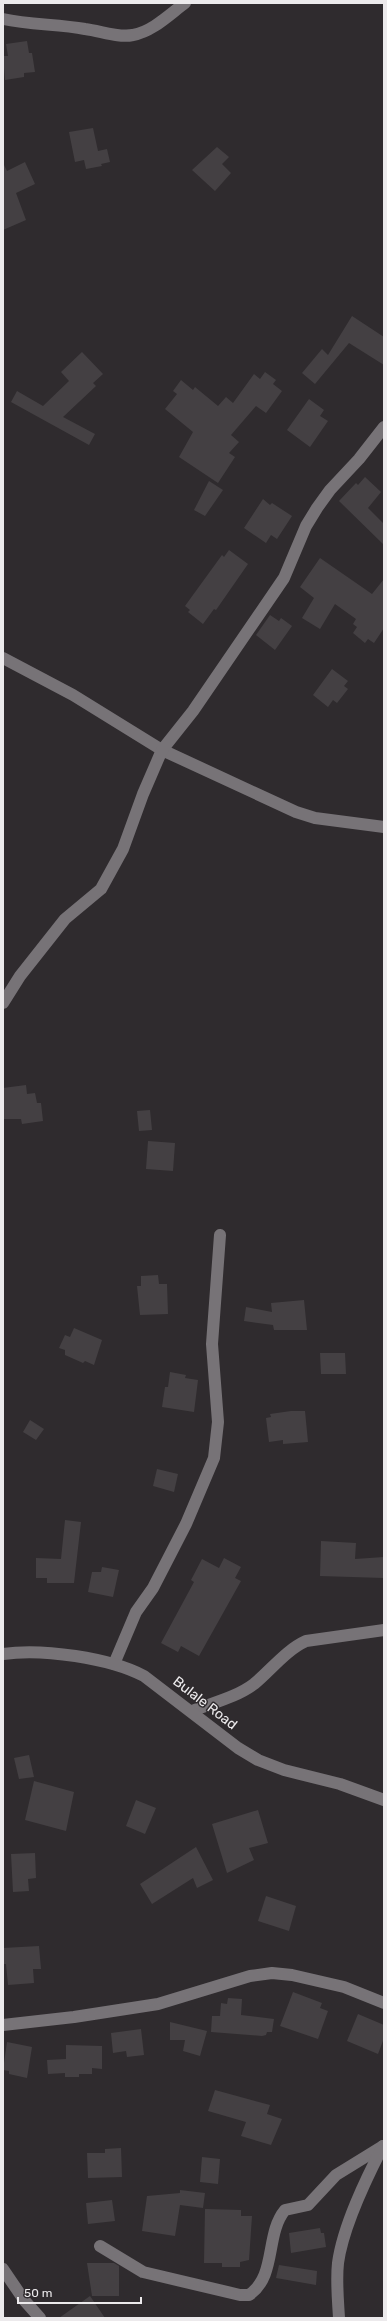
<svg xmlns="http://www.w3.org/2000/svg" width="387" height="2321" font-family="Rubik,sans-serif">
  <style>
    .building { fill: #444043 }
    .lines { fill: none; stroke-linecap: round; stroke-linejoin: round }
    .street { stroke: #777377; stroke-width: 12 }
    .secondary { stroke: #777377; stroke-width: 12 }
    .labels { text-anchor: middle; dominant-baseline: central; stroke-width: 3; stroke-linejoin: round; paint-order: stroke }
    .street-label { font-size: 14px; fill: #eceaec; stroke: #2f2b2e }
  </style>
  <rect width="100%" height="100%" fill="#2f2b2e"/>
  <!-- building -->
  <g class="building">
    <path d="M 27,41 L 29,53 L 32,53 L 35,72 L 24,73 L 24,77 L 5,80 L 3,56 L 8,56 L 6,44 Z"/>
    <path d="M 93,128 L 98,151 L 107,149 L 110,162 L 101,164 L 102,166 L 86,169 L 84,160 L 75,162 L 69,132 Z"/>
    <path d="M 217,147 L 229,157 L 222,164 L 231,173 L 215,191 L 192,170 Z"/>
    <path d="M 25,162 L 35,184 L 16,193 L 26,220 L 3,230 L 3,163 L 7,171 Z"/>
    <path d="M 352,316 L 384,337 L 384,365 L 349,343 L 315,384 L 302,373 L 322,349 L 328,355 Z"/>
    <path d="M 82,352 L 103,374 L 93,383 L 96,386 L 63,417 L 95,434 L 89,445 L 11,402 L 17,391 L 43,406 L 69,381 L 61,372 Z"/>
    <path d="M 265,372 L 276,380 L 273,384 L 282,391 L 266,413 L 256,406 L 231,435 L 239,442 L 229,453 L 235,457 L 218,483 L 179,457 L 193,432 L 165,409 L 177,394 L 173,391 L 181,380 L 193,390 L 195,387 L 218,406 L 226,397 L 233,403 L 254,374 L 260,379 Z"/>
    <path d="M 309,399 L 324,410 L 320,416 L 328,421 L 310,447 L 287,430 Z"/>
    <path d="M 365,477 L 381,492 L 368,508 L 384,524 L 384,545 L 339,501 L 356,483 L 358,485 Z"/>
    <path d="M 209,481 L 223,490 L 205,516 L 194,510 Z"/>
    <path d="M 263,499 L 270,505 L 272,503 L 292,516 L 277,539 L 271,535 L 266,543 L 244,528 Z"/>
    <path d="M 229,550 L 248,564 L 216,610 L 214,609 L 203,624 L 188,612 L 190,610 L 185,606 L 222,555 L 224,557 Z"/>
    <path d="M 320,558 L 372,594 L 384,579 L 384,628 L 374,643 L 368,639 L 365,643 L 353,633 L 357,627 L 353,624 L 356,619 L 335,604 L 320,629 L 302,618 L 314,598 L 300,587 Z"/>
    <path d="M 270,615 L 279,621 L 281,618 L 292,626 L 275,650 L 256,635 Z"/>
    <path d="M 332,669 L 348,681 L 344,686 L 348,689 L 337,703 L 333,700 L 328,707 L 313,695 Z"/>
    <path d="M 26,1085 L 27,1094 L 35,1093 L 37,1103 L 41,1103 L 43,1121 L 22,1124 L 21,1119 L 4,1119 L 3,1088 Z"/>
    <path d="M 150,1110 L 152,1130 L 139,1131 L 137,1111 Z"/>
    <path d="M 148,1141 L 175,1143 L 173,1171 L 146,1169 Z"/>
    <path d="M 158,1275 L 159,1284 L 167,1284 L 168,1314 L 140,1315 L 137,1286 L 141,1286 L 141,1276 Z"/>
    <path d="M 304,1300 L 307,1330 L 274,1330 L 273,1325 L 244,1321 L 246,1307 L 272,1312 L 271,1303 Z"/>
    <path d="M 74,1328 L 102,1340 L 94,1365 L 85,1361 L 83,1363 L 65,1355 L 65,1350 L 59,1348 L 65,1335 L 70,1337 Z"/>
    <path d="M 320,1353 L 345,1353 L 346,1374 L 321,1374 Z"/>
    <path d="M 170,1372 L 186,1375 L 185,1378 L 198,1380 L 194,1412 L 162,1407 L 165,1387 L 168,1387 Z"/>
    <path d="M 291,1411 L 305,1411 L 308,1442 L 283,1444 L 283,1440 L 269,1442 L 266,1418 L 271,1417 L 270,1414 Z"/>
    <path d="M 30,1420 L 44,1429 L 36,1440 L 23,1432 Z"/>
    <path d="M 157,1469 L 178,1474 L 174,1492 L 153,1486 Z"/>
    <path d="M 65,1520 L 81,1522 L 74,1583 L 47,1583 L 47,1578 L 36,1578 L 36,1558 L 61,1559 Z"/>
    <path d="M 321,1541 L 356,1543 L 355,1559 L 384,1557 L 384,1578 L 320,1576 Z"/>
    <path d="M 224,1558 L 241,1567 L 235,1578 L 241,1581 L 199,1656 L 181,1646 L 178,1652 L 161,1643 L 194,1582 L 191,1580 L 202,1559 L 219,1568 Z"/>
    <path d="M 102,1567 L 119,1570 L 113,1597 L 88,1592 L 92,1572 L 101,1572 Z"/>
    <path d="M 29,1755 L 34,1777 L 19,1779 L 14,1758 Z"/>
    <path d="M 34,1781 L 74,1792 L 66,1831 L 25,1820 Z"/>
    <path d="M 136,1800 L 156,1808 L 145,1834 L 126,1826 Z"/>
    <path d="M 258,1810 L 268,1843 L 249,1848 L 254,1860 L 227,1873 L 212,1824 Z"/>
    <path d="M 196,1847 L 213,1880 L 197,1888 L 193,1878 L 152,1904 L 140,1884 Z"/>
    <path d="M 35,1853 L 36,1878 L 28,1879 L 29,1891 L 13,1892 L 11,1854 Z"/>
    <path d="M 266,1896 L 296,1906 L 289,1931 L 258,1921 Z"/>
    <path d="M 39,1946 L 41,1969 L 33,1969 L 34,1983 L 8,1985 L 6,1964 L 3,1964 L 3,1948 Z"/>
    <path d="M 293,1992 L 322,2003 L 320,2008 L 328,2011 L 318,2039 L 280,2026 Z"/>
    <path d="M 228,1998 L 242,1999 L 241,2015 L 274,2019 L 272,2032 L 267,2032 L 266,2035 L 262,2036 L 211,2032 L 212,2016 L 220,2016 L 221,2003 L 227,2004 Z"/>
    <path d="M 358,2014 L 384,2025 L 384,2038 L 378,2054 L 347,2041 Z"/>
    <path d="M 170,2022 L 207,2031 L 200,2056 L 183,2051 L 185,2040 L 170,2040 Z"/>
    <path d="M 141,2029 L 144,2055 L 127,2057 L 126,2051 L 113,2053 L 111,2033 Z"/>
    <path d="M 7,2042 L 32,2047 L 27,2078 L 9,2074 L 9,2071 L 3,2070 Z"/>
    <path d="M 66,2045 L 102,2046 L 102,2069 L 92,2068 L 92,2074 L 79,2074 L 79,2077 L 65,2077 L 65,2073 L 48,2074 L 47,2060 L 66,2059 Z"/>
    <path d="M 215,2090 L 270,2105 L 267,2114 L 282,2119 L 271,2145 L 241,2136 L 246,2122 L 208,2111 Z"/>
    <path d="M 121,2148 L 122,2177 L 88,2178 L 87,2153 L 105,2153 L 105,2149 Z"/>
    <path d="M 202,2157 L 220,2159 L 218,2184 L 200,2182 Z"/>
    <path d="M 180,2190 L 205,2193 L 203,2208 L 180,2205 L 175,2236 L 142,2231 L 147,2196 L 180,2193 Z"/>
    <path d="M 112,2200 L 115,2221 L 88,2224 L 86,2203 Z"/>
    <path d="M 205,2209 L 241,2210 L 241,2216 L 252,2216 L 249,2260 L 240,2262 L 240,2267 L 222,2267 L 222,2263 L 204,2263 Z"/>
    <path d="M 320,2228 L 321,2233 L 324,2233 L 326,2247 L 291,2253 L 289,2233 Z"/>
    <path d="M 87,2263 L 114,2263 L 119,2266 L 119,2296 L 92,2296 Z"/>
    <path d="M 279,2265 L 317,2271 L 316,2285 L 276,2278 Z"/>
    <path d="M 90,2296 L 105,2318 L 59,2318 Z"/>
  </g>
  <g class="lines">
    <!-- street -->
    <g class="street">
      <path d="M 3,19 C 30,25 58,24 85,29 C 101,31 118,38 133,35 C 152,32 170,14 185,3"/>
      <path d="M 3,658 L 73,695 L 162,750 L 296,812 L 315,818 L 384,827"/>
      <path d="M 3,1003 L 20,976 L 65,919 L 101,889 L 123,849 L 143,794 L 162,750 L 193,711 L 284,578 L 306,526 L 317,508 L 330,490 L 359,459 L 384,427"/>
      <path d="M 114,1664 L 136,1612 L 153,1588 L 186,1524 L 214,1458 L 218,1422 L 212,1344 L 220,1235"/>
      <path d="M 192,1711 C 212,1703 237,1697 254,1684 C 271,1670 286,1650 306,1641 L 384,1630"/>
      <path d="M 3,2025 L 74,2017 L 158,2004 L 250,1976 L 272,1973 L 292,1975 L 344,1987 L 384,2003"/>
      <path d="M 100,2246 L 143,2272 L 240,2295 L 249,2295 C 277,2276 265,2234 285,2210 L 308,2205 L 336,2175 L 383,2146"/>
      <path d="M 3,2269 L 24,2300 L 40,2318"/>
      <path d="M 339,2318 C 338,2300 336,2281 338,2263 C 343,2226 366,2179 383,2146"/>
    </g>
    <!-- secondary -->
    <path class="secondary" d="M 3,1654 C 42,1648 110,1658 144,1676 L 238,1748 L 258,1760 L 284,1770 L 340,1784 L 384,1800"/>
  </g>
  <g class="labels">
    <!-- street labels -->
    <g class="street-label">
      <text transform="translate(205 1703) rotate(38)">Bulale Road</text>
    </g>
  </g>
  <!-- border -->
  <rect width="387" height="2321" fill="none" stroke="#eceaec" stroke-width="8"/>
  <!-- scale -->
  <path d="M18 2297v6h123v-6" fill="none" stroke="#eceaec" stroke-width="2"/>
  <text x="24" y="2297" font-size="12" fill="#eceaec" stroke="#2f2b2e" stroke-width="3" paint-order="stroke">50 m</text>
</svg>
